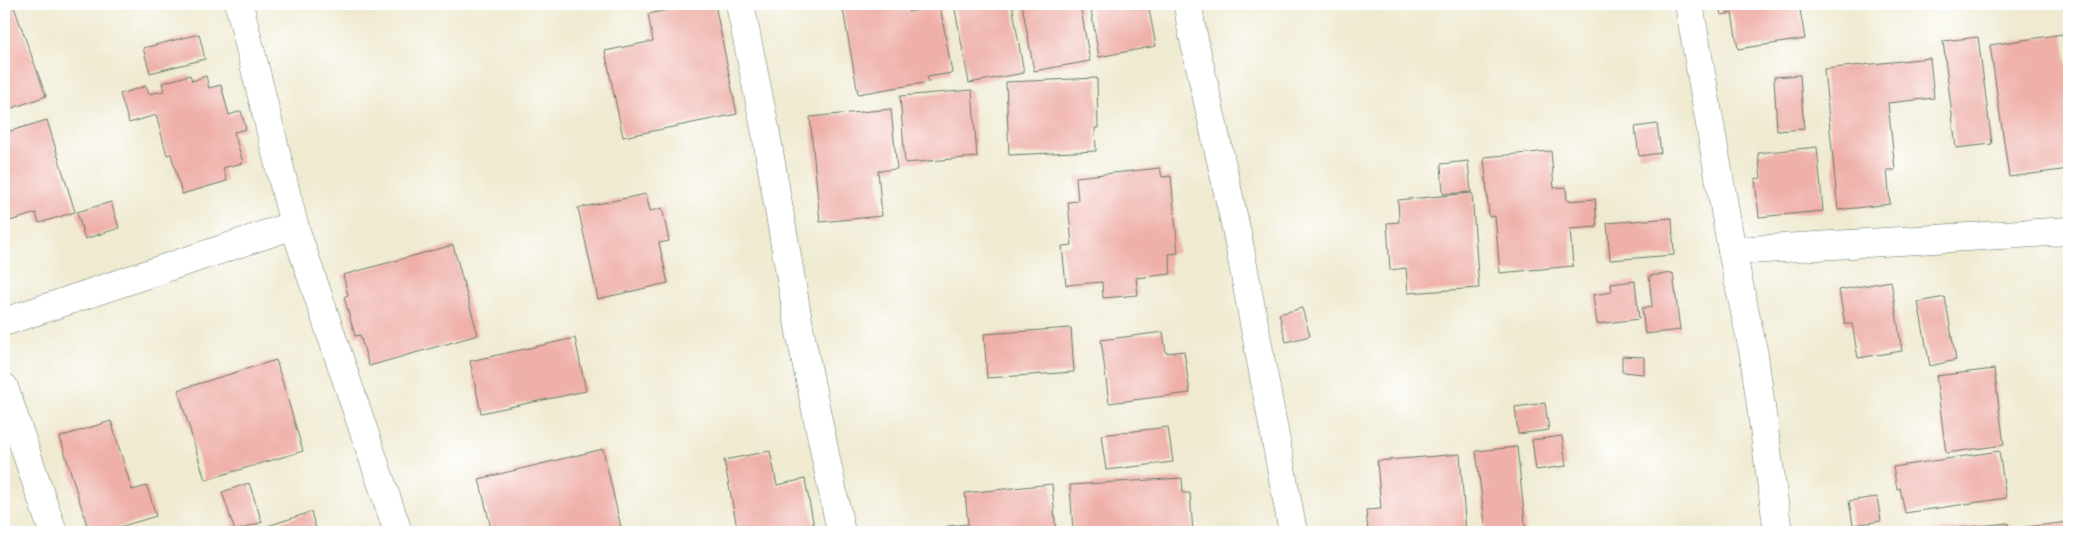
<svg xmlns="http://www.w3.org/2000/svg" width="2073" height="536" font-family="'Libre Bodoni',serif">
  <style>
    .building { fill: #efb0a9 }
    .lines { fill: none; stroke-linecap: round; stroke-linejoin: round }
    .street-casing { stroke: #687a6b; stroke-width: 29 }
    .street { stroke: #fff; stroke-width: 28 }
  </style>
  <rect width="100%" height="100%" fill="#fff"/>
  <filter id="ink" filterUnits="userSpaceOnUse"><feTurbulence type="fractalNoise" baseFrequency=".02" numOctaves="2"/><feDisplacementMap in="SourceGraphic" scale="10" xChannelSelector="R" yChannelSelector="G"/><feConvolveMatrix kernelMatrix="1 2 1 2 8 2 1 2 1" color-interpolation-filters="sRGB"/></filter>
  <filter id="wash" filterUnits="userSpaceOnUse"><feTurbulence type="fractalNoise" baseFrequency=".0096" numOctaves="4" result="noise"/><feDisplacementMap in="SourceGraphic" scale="20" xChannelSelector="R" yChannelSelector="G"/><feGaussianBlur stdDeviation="1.12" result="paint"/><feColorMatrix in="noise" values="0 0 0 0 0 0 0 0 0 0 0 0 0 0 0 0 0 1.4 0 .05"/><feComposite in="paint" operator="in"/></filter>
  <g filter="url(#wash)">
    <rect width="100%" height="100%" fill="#efead0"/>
    <g id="blocks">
      <!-- building -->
      <g class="building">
        <path d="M 4,4 L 13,4 L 46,96 L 4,111 Z"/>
        <path d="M 698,4 L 715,4 L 737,114 L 623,137 L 605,51 L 653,41 L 648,14 Z"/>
        <path d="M 842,4 L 907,4 L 908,12 L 940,6 L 952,73 L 927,77 L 929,82 L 858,94 Z"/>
        <path d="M 954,4 L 1012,4 L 1024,73 L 969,83 Z"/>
        <path d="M 1022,4 L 1080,4 L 1090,61 L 1034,71 Z"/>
        <path d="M 1090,4 L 1148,4 L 1156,46 L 1099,57 Z"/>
        <path d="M 1719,4 L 1799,4 L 1805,39 L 1738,49 L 1732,13 L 1721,15 Z"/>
        <path d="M 199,34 L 205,59 L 150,73 L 143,48 Z"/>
        <path d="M 2063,34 L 2069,75 L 2069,169 L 2009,177 L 1990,45 Z"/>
        <path d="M 1978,37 L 1992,144 L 1956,148 L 1943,41 Z"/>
        <path d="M 1930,58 L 1934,98 L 1888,103 L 1895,170 L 1887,170 L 1890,204 L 1838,210 L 1824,69 Z"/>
        <path d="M 190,75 L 192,81 L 206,76 L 209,88 L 221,85 L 229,115 L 241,111 L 246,129 L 234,132 L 243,163 L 223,168 L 227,181 L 182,194 L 171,154 L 167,155 L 156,115 L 129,123 L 120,94 L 146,86 L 149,94 L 164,91 L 162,83 Z"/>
        <path d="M 1800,75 L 1804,129 L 1777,131 L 1774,77 Z"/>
        <path d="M 1097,78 L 1098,128 L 1095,128 L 1096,151 L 1009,155 L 1006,82 Z"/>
        <path d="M 972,90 L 977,157 L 905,163 L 900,96 Z"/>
        <path d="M 891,109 L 897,169 L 878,171 L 882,216 L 820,222 L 810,117 Z"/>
        <path d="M 47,120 L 75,212 L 39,223 L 36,213 L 4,223 L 4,133 Z"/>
        <path d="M 1657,124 L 1661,153 L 1639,156 L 1635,127 Z"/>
        <path d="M 1817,147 L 1823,211 L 1759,217 L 1755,179 L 1761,178 L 1758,153 Z"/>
        <path d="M 1551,151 L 1554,188 L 1566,187 L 1567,201 L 1595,199 L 1597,227 L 1570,229 L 1573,266 L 1500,273 L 1495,216 L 1489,217 L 1484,157 Z"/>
        <path d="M 1468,161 L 1471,192 L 1443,194 L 1441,164 Z"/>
        <path d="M 1160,168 L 1162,177 L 1171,176 L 1178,253 L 1169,254 L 1171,274 L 1136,278 L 1138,295 L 1103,298 L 1102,282 L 1066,285 L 1062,246 L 1072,245 L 1068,202 L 1078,201 L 1076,177 Z"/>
        <path d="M 1472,193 L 1479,288 L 1408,293 L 1406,268 L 1390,270 L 1387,223 L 1399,222 L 1398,200 Z"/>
        <path d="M 646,194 L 650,211 L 662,208 L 669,241 L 659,243 L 668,283 L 598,299 L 578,208 Z"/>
        <path d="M 111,202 L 119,228 L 85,239 L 77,212 Z"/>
        <path d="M 1672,218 L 1674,255 L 1610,260 L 1607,223 Z"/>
        <path d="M 453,245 L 478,335 L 369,366 L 360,335 L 355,336 L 344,297 L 348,295 L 343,275 Z"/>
        <path d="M 1673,273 L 1680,330 L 1645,334 L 1642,308 L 1652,307 L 1649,276 Z"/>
        <path d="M 1635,281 L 1639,319 L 1597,324 L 1593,295 L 1612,292 L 1611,284 Z"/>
        <path d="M 1891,281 L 1902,351 L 1858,358 L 1852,324 L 1845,324 L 1839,290 Z"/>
        <path d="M 1945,297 L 1956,360 L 1930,366 L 1918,302 Z"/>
        <path d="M 1302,308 L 1310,336 L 1286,342 L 1279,314 Z"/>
        <path d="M 1071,328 L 1074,372 L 987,378 L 984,334 Z"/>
        <path d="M 1163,332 L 1166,353 L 1184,351 L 1190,393 L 1109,403 L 1101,340 Z"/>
        <path d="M 575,338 L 586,391 L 481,413 L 470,361 Z"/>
        <path d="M 1622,356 L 1644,357 L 1644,374 L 1622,372 Z"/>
        <path d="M 276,360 L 303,451 L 205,480 L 178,390 Z"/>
        <path d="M 1994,369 L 2004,445 L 1946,453 L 1936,376 Z"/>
        <path d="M 1545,403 L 1549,430 L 1518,434 L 1515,407 Z"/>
        <path d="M 111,421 L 132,490 L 147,486 L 156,516 L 103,532 L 89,532 L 60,437 Z"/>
        <path d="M 1168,427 L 1173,462 L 1106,470 L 1101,435 Z"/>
        <path d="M 1562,436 L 1566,466 L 1536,470 L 1532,440 Z"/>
        <path d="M 1517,447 L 1526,532 L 1486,532 L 1476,451 Z"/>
        <path d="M 603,449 L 622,532 L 492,532 L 479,479 Z"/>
        <path d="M 770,451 L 777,485 L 805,479 L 815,532 L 738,532 L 724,460 Z"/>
        <path d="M 1999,451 L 2006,498 L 1905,513 L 1900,488 L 1897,489 L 1893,467 Z"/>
        <path d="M 1460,454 L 1466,532 L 1368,532 L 1366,510 L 1381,509 L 1377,461 Z"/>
        <path d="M 1182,478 L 1183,493 L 1190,493 L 1193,532 L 1073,532 L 1070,485 Z"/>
        <path d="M 249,483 L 262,522 L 235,531 L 222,492 Z"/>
        <path d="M 1052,484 L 1056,532 L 948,532 L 947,526 L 968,524 L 965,493 Z"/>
        <path d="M 1877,497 L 1881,521 L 1853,525 L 1849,501 Z"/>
        <path d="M 311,512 L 317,532 L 249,532 Z"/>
        <path d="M 2069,522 L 2069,532 L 2027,532 L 2026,527 Z"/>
        <path d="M 2008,523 L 2009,532 L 1929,532 L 1929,531 Z"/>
      </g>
    </g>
  </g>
  <g filter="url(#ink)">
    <use href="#blocks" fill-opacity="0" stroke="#687a6b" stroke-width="1"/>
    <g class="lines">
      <!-- street casing -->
      <g class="street-casing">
        <g id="street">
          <path d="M 239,4 L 294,225 L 398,532"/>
          <path d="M 740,4 L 765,128 L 800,332 L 841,532"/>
          <path d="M 1188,4 L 1191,26 L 1237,233 L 1293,532"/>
          <path d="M 1689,4 L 1732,251 L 1754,355 L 1778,532"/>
          <path d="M 1732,251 L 2069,231"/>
          <path d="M 4,322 L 294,225"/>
          <path d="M 4,387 L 53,532"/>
        </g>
      </g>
      <!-- street -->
      <use href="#street" class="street"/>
    </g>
  </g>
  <!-- margin -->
  <rect width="2073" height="536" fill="none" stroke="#fff" stroke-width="20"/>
</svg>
